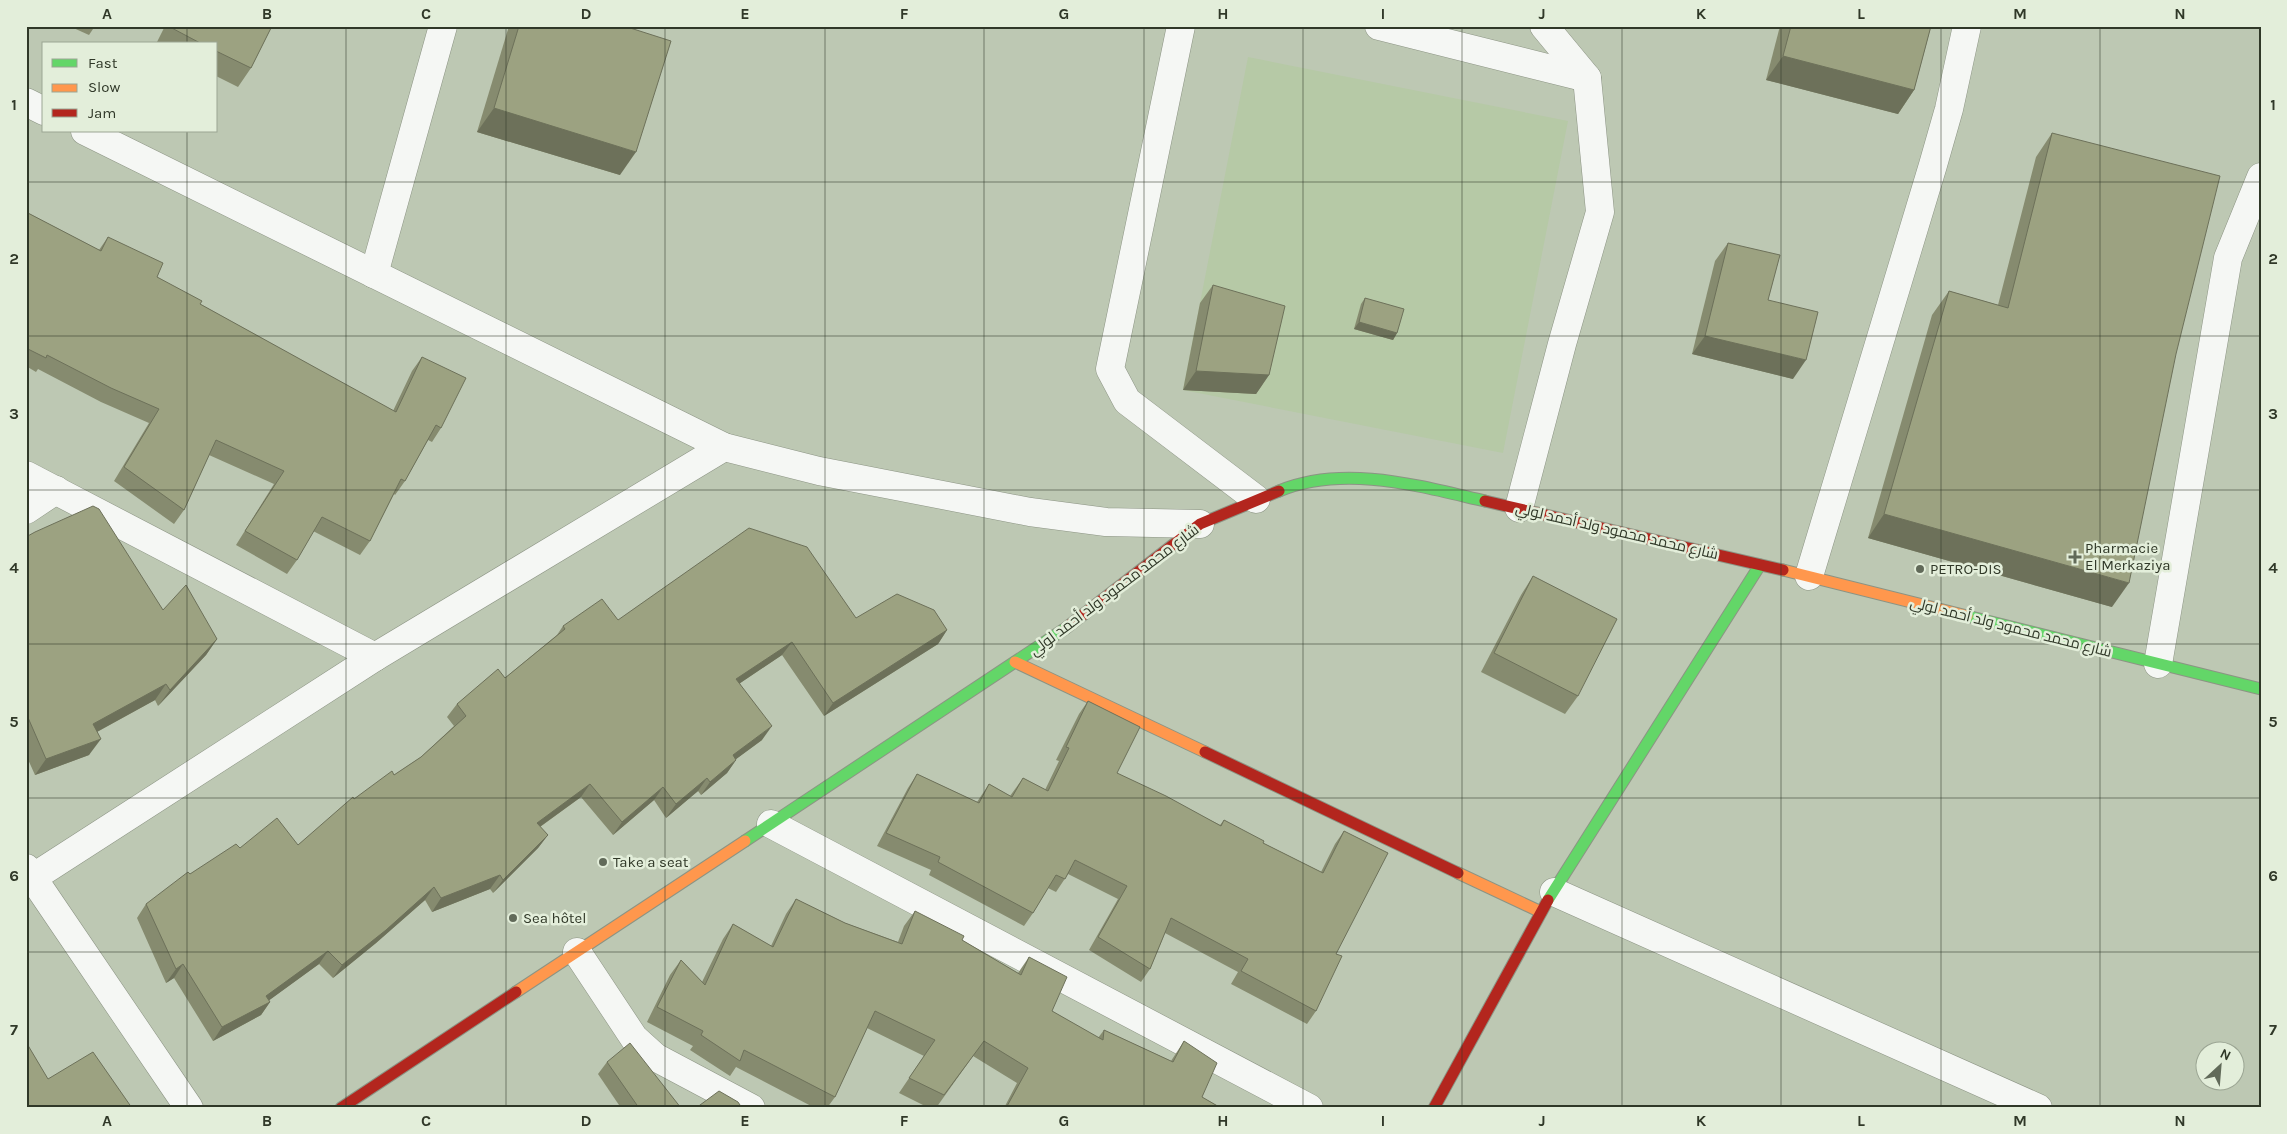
<svg xmlns="http://www.w3.org/2000/svg" width="2287" height="1134" font-family="Karla,Cairo,sans-serif">
  <style>
    .built { fill: #b6c9a6 }
    .lines { fill: none; stroke-linecap: round; stroke-linejoin: round }
    .street-casing { stroke: #8c9484; stroke-width: 29 }
    .fast-casing { stroke: #8c9484; stroke-width: 13 }
    .slow-casing { stroke: #8c9484; stroke-width: 13 }
    .jam-casing { stroke: #8c9484; stroke-width: 13 }
    .street { stroke: #f5f7f4; stroke-width: 28 }
    .fast { stroke: #63d668; stroke-width: 11 }
    .slow { stroke: #ff974d; stroke-width: 11 }
    .jam { stroke: #b3261e; stroke-width: 11 }
    .wall { fill: #868b6f }
    .shaded-wall { fill: #6d715a }
    .building { fill: #9ca281; stroke: #6d715a }
    .grid { fill: none; stroke: #303828; stroke-width: 1; stroke-opacity: 0.55 }
    .poi-dot { fill: #616a59; stroke: #e3eeda; stroke-width: 2 }
    .labels { text-anchor: middle; dominant-baseline: central; stroke-width: 5; stroke-linejoin: round; paint-order: stroke }
    .street-label { font-size: 15px; fill: #303828; stroke: #e3eeda }
    .poi-label { font-size: 15px; fill: #303828; stroke: #e3eeda; text-anchor: start }
    .neatline { fill: none; stroke: #303828; stroke-width: 2 }
    .grid-label { font-size: 16px; text-anchor: middle; font-weight: bold; fill: #303828 }
  </style>
  <rect width="100%" height="100%" fill="#bdc8b3"/>
  <!-- built -->
  <path class="built" d="M 1248,57 L 1568,121 L 1503,453 L 1183,390 Z"/>
  <g class="lines">
    <!-- street casing -->
    <g class="street-casing">
      <g id="street">
        <path d="M 1181,26 L 1110,369 L 1127,401 L 1256,499"/>
        <path d="M 1379,26 L 1587,78"/>
        <path d="M 26,102 L 44,111"/>
        <path d="M 85,131 L 724,447 L 819,471 L 1030,512 L 1106,522 L 1200,524"/>
        <path d="M 374,274 L 443,26"/>
        <path d="M 26,475 L 375,657"/>
        <path d="M 1519,508 L 1562,344 L 1600,212 L 1587,78 L 1544,26"/>
        <path d="M 26,510 L 56,490"/>
        <path d="M 1809,576 L 1933,165 L 1949,109 L 1967,26"/>
        <path d="M 2158,664 L 2228,258 L 2261,177"/>
        <path d="M 771,824 L 1309,1108"/>
        <path d="M 26,868 L 189,1108"/>
        <path d="M 26,882 L 375,657 L 724,447"/>
        <path d="M 1554,892 L 2038,1108"/>
        <path d="M 577,952 L 634,1038 L 655,1057 L 751,1108"/>
      </g>
    </g>
    <!-- fast casing -->
    <g class="fast-casing">
      <g id="fast">
        <path d="M 1279,491 C 1344,464 1419,486 1485,501"/>
        <path d="M 1967,616 L 2261,689"/>
        <path d="M 745,841 L 1066,628"/>
        <path d="M 1548,900 L 1760,565"/>
      </g>
    </g>
    <!-- slow casing -->
    <g class="slow-casing">
      <g id="slow">
        <path d="M 1783,570 L 1967,616"/>
        <path d="M 1015,662 L 1205,752"/>
        <path d="M 1458,873 L 1541,912"/>
        <path d="M 516,992 L 745,841"/>
      </g>
    </g>
    <!-- jam casing -->
    <g class="jam-casing">
      <g id="jam">
        <path d="M 1485,501 L 1783,570"/>
        <path d="M 1066,628 L 1200,524 L 1279,491"/>
        <path d="M 1205,752 L 1458,873"/>
        <path d="M 341,1108 L 516,992"/>
        <path d="M 1434,1108 L 1548,900"/>
      </g>
    </g>
    <!-- street -->
    <use href="#street" class="street"/>
    <!-- fast -->
    <use href="#fast" class="fast"/>
    <!-- slow -->
    <use href="#slow" class="slow"/>
    <!-- jam -->
    <use href="#jam" class="jam"/>
  </g>
  <!-- wall -->
  <g class="wall">
    <path d="M 69,26 L 95,26 L 89,35 Z"/>
    <path d="M 165,26 L 272,26 L 251,68 L 238,87 L 216,76 L 216,44 L 156,44 Z"/>
    <path d="M 509,26 L 624,26 L 620,175 L 477,132 Z"/>
    <path d="M 1780,26 L 1931,26 L 1914,90 L 1898,114 L 1766,80 Z"/>
    <path d="M 2052,133 L 2112,607 L 1868,538 L 1932,315 L 1949,291 L 1998,305 L 2036,157 Z"/>
    <path d="M 26,212 L 99,250 L 108,237 L 157,277 L 200,304 L 393,411 L 412,371 L 422,357 L 441,428 L 432,442 L 428,440 L 405,481 L 395,495 L 394,494 L 370,541 L 360,555 L 313,531 L 297,560 L 287,574 L 236,545 L 274,484 L 209,455 L 184,510 L 174,524 L 114,481 L 149,423 L 101,402 L 38,369 L 36,372 L 26,366 Z"/>
    <path d="M 1728,243 L 1793,379 L 1692,354 L 1715,261 Z"/>
    <path d="M 1213,285 L 1269,375 L 1256,394 L 1183,390 L 1200,303 Z"/>
    <path d="M 1365,298 L 1397,333 L 1393,340 L 1354,329 L 1361,304 Z"/>
    <path d="M 26,537 L 163,610 L 217,639 L 206,655 L 158,706 L 155,700 L 97,732 L 89,755 L 35,775 L 26,755 Z"/>
    <path d="M 1533,576 L 1578,696 L 1565,714 L 1481,672 L 1521,595 Z"/>
    <path d="M 856,618 L 947,630 L 938,644 L 824,716 L 782,655 L 740,683 L 762,740 L 736,759 L 736,760 L 727,773 L 701,795 L 698,791 L 666,818 L 654,800 L 613,835 L 581,797 L 540,827 L 548,835 L 538,848 L 493,893 L 490,889 L 432,912 L 425,900 L 376,943 L 333,978 L 319,964 L 269,1000 L 270,1002 L 261,1015 L 213,1041 L 174,978 L 166,983 L 137,918 L 146,904 L 190,874 L 240,848 L 298,845 L 354,799 L 394,775 L 421,757 L 454,726 L 447,717 L 457,704 L 505,678 L 557,635 L 563,626 L 618,620 Z"/>
    <path d="M 1088,701 L 1117,773 L 1220,825 L 1224,820 L 1263,843 L 1321,872 L 1335,844 L 1344,831 L 1336,954 L 1316,1011 L 1307,1024 L 1231,984 L 1238,972 L 1165,933 L 1150,969 L 1141,982 L 1089,950 L 1118,899 L 1068,874 L 1056,892 L 1048,888 L 1033,913 L 1024,926 L 929,875 L 931,870 L 877,846 L 908,788 L 917,774 L 977,802 L 989,784 L 1010,796 L 1023,778 L 1045,790 L 1059,761 L 1056,760 L 1079,714 Z"/>
    <path d="M 796,899 L 845,923 L 898,942 L 904,926 L 915,911 L 962,940 L 1018,973 L 1029,957 L 1052,1011 L 1098,1038 L 1104,1030 L 1171,1061 L 1184,1041 L 1202,1097 L 1221,1108 L 1004,1108 L 1017,1083 L 973,1056 L 936,1108 L 929,1108 L 899,1093 L 924,1056 L 867,1028 L 835,1097 L 827,1108 L 815,1108 L 736,1067 L 730,1076 L 690,1050 L 693,1046 L 647,1022 L 670,975 L 681,960 L 702,982 L 723,939 L 733,924 L 771,946 L 786,914 Z"/>
    <path d="M 607,1062 L 681,1108 L 621,1108 L 598,1074 Z"/>
  </g>
  <!-- shaded-wall -->
  <g class="shaded-wall">
    <path d="M 1783,56 L 1914,90 L 1898,114 L 1766,80 Z"/>
    <path d="M 494,108 L 636,152 L 620,175 L 477,132 Z"/>
    <path d="M 1359,322 L 1397,333 L 1393,340 L 1354,329 Z"/>
    <path d="M 1705,336 L 1806,360 L 1793,379 L 1692,354 Z"/>
    <path d="M 1196,371 L 1269,375 L 1256,394 L 1183,390 Z"/>
    <path d="M 1884,514 L 2129,583 L 2112,607 L 1868,538 Z"/>
    <path d="M 947,630 L 938,644 L 824,716 L 833,703 Z"/>
    <path d="M 217,639 L 206,655 L 158,706 L 170,690 Z"/>
    <path d="M 792,642 L 782,655 L 727,692 L 736,679 Z"/>
    <path d="M 166,684 L 155,700 L 82,740 L 93,724 Z"/>
    <path d="M 772,726 L 762,740 L 724,768 L 733,755 Z"/>
    <path d="M 101,739 L 89,755 L 35,775 L 46,759 Z"/>
    <path d="M 736,760 L 727,773 L 701,795 L 710,782 Z"/>
    <path d="M 707,778 L 698,791 L 666,818 L 676,804 Z"/>
    <path d="M 590,784 L 581,797 L 527,836 L 537,823 Z"/>
    <path d="M 663,787 L 654,800 L 613,835 L 622,822 Z"/>
    <path d="M 548,835 L 538,848 L 493,893 L 503,880 Z"/>
    <path d="M 500,875 L 490,889 L 432,912 L 441,898 Z"/>
    <path d="M 434,887 L 425,900 L 376,943 L 333,978 L 342,965 Z"/>
    <path d="M 328,951 L 319,964 L 260,1007 L 270,1002 L 261,1015 L 213,1041 L 222,1027 Z"/>
    <path d="M 183,964 L 174,978 L 166,983 L 176,969 Z"/>
  </g>
  <!-- building -->
  <g class="building">
    <path d="M 168,26 L 272,26 L 251,68 L 216,51 L 216,44 L 202,44 Z"/>
    <path d="M 519,26 L 624,26 L 671,41 L 636,152 L 494,108 Z"/>
    <path d="M 1791,26 L 1931,26 L 1914,90 L 1783,56 Z"/>
    <path d="M 2052,133 L 2220,176 L 2176,354 L 2129,583 L 1884,514 L 1949,291 L 2008,308 Z"/>
    <path d="M 26,212 L 101,251 L 108,237 L 163,263 L 157,277 L 202,301 L 200,304 L 396,412 L 422,357 L 466,378 L 441,428 L 436,425 L 405,481 L 401,479 L 370,541 L 322,517 L 297,560 L 245,531 L 284,471 L 216,440 L 184,510 L 124,467 L 159,409 L 111,388 L 47,355 L 46,358 L 26,348 Z"/>
    <path d="M 1728,243 L 1780,255 L 1768,300 L 1818,312 L 1806,360 L 1705,336 Z"/>
    <path d="M 1213,285 L 1285,306 L 1269,375 L 1196,371 Z"/>
    <path d="M 1365,298 L 1404,309 L 1397,333 L 1359,322 Z"/>
    <path d="M 93,506 L 99,509 L 163,610 L 186,585 L 217,639 L 170,690 L 166,684 L 93,724 L 101,739 L 46,759 L 26,713 L 26,537 L 35,532 Z"/>
    <path d="M 749,528 L 807,547 L 856,618 L 897,594 L 934,610 L 947,630 L 833,703 L 792,642 L 736,679 L 772,726 L 733,755 L 736,760 L 710,782 L 707,778 L 676,804 L 663,787 L 622,822 L 590,784 L 537,823 L 548,835 L 503,880 L 500,875 L 441,898 L 434,887 L 386,930 L 342,965 L 328,951 L 266,996 L 270,1002 L 222,1027 L 183,964 L 176,969 L 146,904 L 188,872 L 190,874 L 236,844 L 240,848 L 277,818 L 298,845 L 353,797 L 354,799 L 392,771 L 394,775 L 421,757 L 466,716 L 457,704 L 498,669 L 505,678 L 565,629 L 563,626 L 602,599 L 618,620 Z"/>
    <path d="M 1533,576 L 1617,619 L 1578,696 L 1494,653 Z"/>
    <path d="M 1088,701 L 1140,727 L 1117,773 L 1166,796 L 1221,826 L 1224,820 L 1264,841 L 1263,843 L 1323,873 L 1344,831 L 1388,853 L 1336,954 L 1342,956 L 1316,1011 L 1241,971 L 1248,959 L 1171,918 L 1150,969 L 1098,937 L 1127,886 L 1075,860 L 1065,879 L 1056,875 L 1033,913 L 938,862 L 940,857 L 886,833 L 917,774 L 979,803 L 989,784 L 1012,797 L 1023,778 L 1048,791 L 1069,748 L 1066,747 Z"/>
    <path d="M 796,899 L 845,923 L 902,944 L 915,911 L 964,936 L 962,940 L 1021,975 L 1029,957 L 1067,977 L 1052,1011 L 1103,1040 L 1104,1030 L 1173,1062 L 1184,1041 L 1217,1063 L 1202,1097 L 1221,1108 L 1006,1108 L 1028,1068 L 984,1041 L 944,1095 L 909,1078 L 935,1040 L 875,1011 L 835,1097 L 744,1050 L 740,1061 L 701,1035 L 703,1031 L 657,1007 L 681,960 L 705,985 L 733,924 L 773,947 Z"/>
    <path d="M 26,1042 L 48,1079 L 93,1052 L 132,1108 L 26,1108 Z"/>
    <path d="M 630,1043 L 681,1108 L 639,1108 L 607,1062 Z"/>
    <path d="M 719,1091 L 738,1102 L 742,1108 L 696,1108 Z"/>
  </g>
  <!-- grid -->
  <path class="grid" d="M 187,26 L 187,44M 346,26 L 346,1108M 506,26 L 506,1108M 665,26 L 665,1108M 825,26 L 825,1108M 984,26 L 984,1108M 1144,26 L 1144,1108M 1303,26 L 1303,1108M 1462,26 L 1462,1108M 1622,26 L 1622,1108M 1781,26 L 1781,1108M 1941,26 L 1941,1108M 2100,26 L 2100,1108M 187,131 L 187,1108M 26,182 L 2261,182M 26,336 L 2261,336M 26,490 L 2261,490M 26,644 L 2261,644M 26,798 L 2261,798M 26,952 L 2261,952"/>
  <!-- markers -->
  <g class="poi-dot">
    <path d="M2072.5 549.5h5v5h5v5h-5v5h-5v-5h-5v-5h5z"/>
    <circle cx="1920" cy="569" r="5"/>
    <circle cx="603" cy="862" r="5"/>
    <circle cx="513" cy="918" r="5"/>
  </g>
  <g class="labels">
    <!-- street labels -->
    <g class="street-label">
      <text transform="translate(1617 531) rotate(13)">شارع محمد محمود ولد أحمد لولي</text>
      <text transform="translate(1114 590) rotate(-37)">شارع محمد محمود ولد أحمد لولي</text>
      <text transform="translate(2011 627) rotate(14)">شارع محمد محمود ولد أحمد لولي</text>
    </g>
    <!-- poi labels -->
    <g class="poi-label">
      <text x="2085" y="548">Pharmacie<tspan x="2085" dy="17">El Merkaziya</tspan></text>
      <text x="1930" y="569">PETRO-DIS</text>
      <text x="613" y="862">Take a seat</text>
      <text x="523" y="918">Sea hôtel</text>
    </g>
  </g>
  <!-- border -->
  <rect width="2287" height="1134" fill="none" stroke="#e3eeda" stroke-width="55"/>
  <!-- legend -->
  <rect x="42" y="42" width="175" height="90" fill="#e3eeda" stroke="#9ba593"/>
  <rect x="52" y="59" width="25" height="8" fill="#63d668" stroke="#9ba593"/>
  <text x="88" y="68" font-size="15" fill="#303828">Fast</text>
  <rect x="52" y="84" width="25" height="8" fill="#ff974d" stroke="#9ba593"/>
  <text x="88" y="92" font-size="15" fill="#303828">Slow</text>
  <rect x="52" y="109" width="25" height="8" fill="#b3261e" stroke="#9ba593"/>
  <text x="88" y="118" font-size="15" fill="#303828">Jam</text>
  <!-- north arrow -->
  <g transform="translate(2220 1066) rotate(26)"><circle r="24" fill="#e3eeda" stroke="#9ba593"/>
  <path d="M0-4L9 19L0 12L-9 19Z" fill="#616a59"/>
  <text y="-8" font-size="14" font-weight="bold" text-anchor="middle" fill="#303828">N</text>
  </g>
  <rect x="28" y="28" width="2232" height="1078" class="neatline"/>
  <g class="grid-label">
    <text x="107" y="19">A</text>
    <text x="267" y="19">B</text>
    <text x="426" y="19">C</text>
    <text x="586" y="19">D</text>
    <text x="745" y="19">E</text>
    <text x="904" y="19">F</text>
    <text x="1064" y="19">G</text>
    <text x="1223" y="19">H</text>
    <text x="1383" y="19">I</text>
    <text x="1542" y="19">J</text>
    <text x="1701" y="19">K</text>
    <text x="1861" y="19">L</text>
    <text x="2020" y="19">M</text>
    <text x="2180" y="19">N</text>
    <text x="14" y="110">1</text>
    <text x="2273" y="110">1</text>
    <text x="14" y="264">2</text>
    <text x="2273" y="264">2</text>
    <text x="14" y="419">3</text>
    <text x="2273" y="419">3</text>
    <text x="14" y="573">4</text>
    <text x="2273" y="573">4</text>
    <text x="14" y="727">5</text>
    <text x="2273" y="727">5</text>
    <text x="14" y="881">6</text>
    <text x="2273" y="881">6</text>
    <text x="14" y="1035">7</text>
    <text x="2273" y="1035">7</text>
    <text x="107" y="1126">A</text>
    <text x="267" y="1126">B</text>
    <text x="426" y="1126">C</text>
    <text x="586" y="1126">D</text>
    <text x="745" y="1126">E</text>
    <text x="904" y="1126">F</text>
    <text x="1064" y="1126">G</text>
    <text x="1223" y="1126">H</text>
    <text x="1383" y="1126">I</text>
    <text x="1542" y="1126">J</text>
    <text x="1701" y="1126">K</text>
    <text x="1861" y="1126">L</text>
    <text x="2020" y="1126">M</text>
    <text x="2180" y="1126">N</text>
  </g>
</svg>
